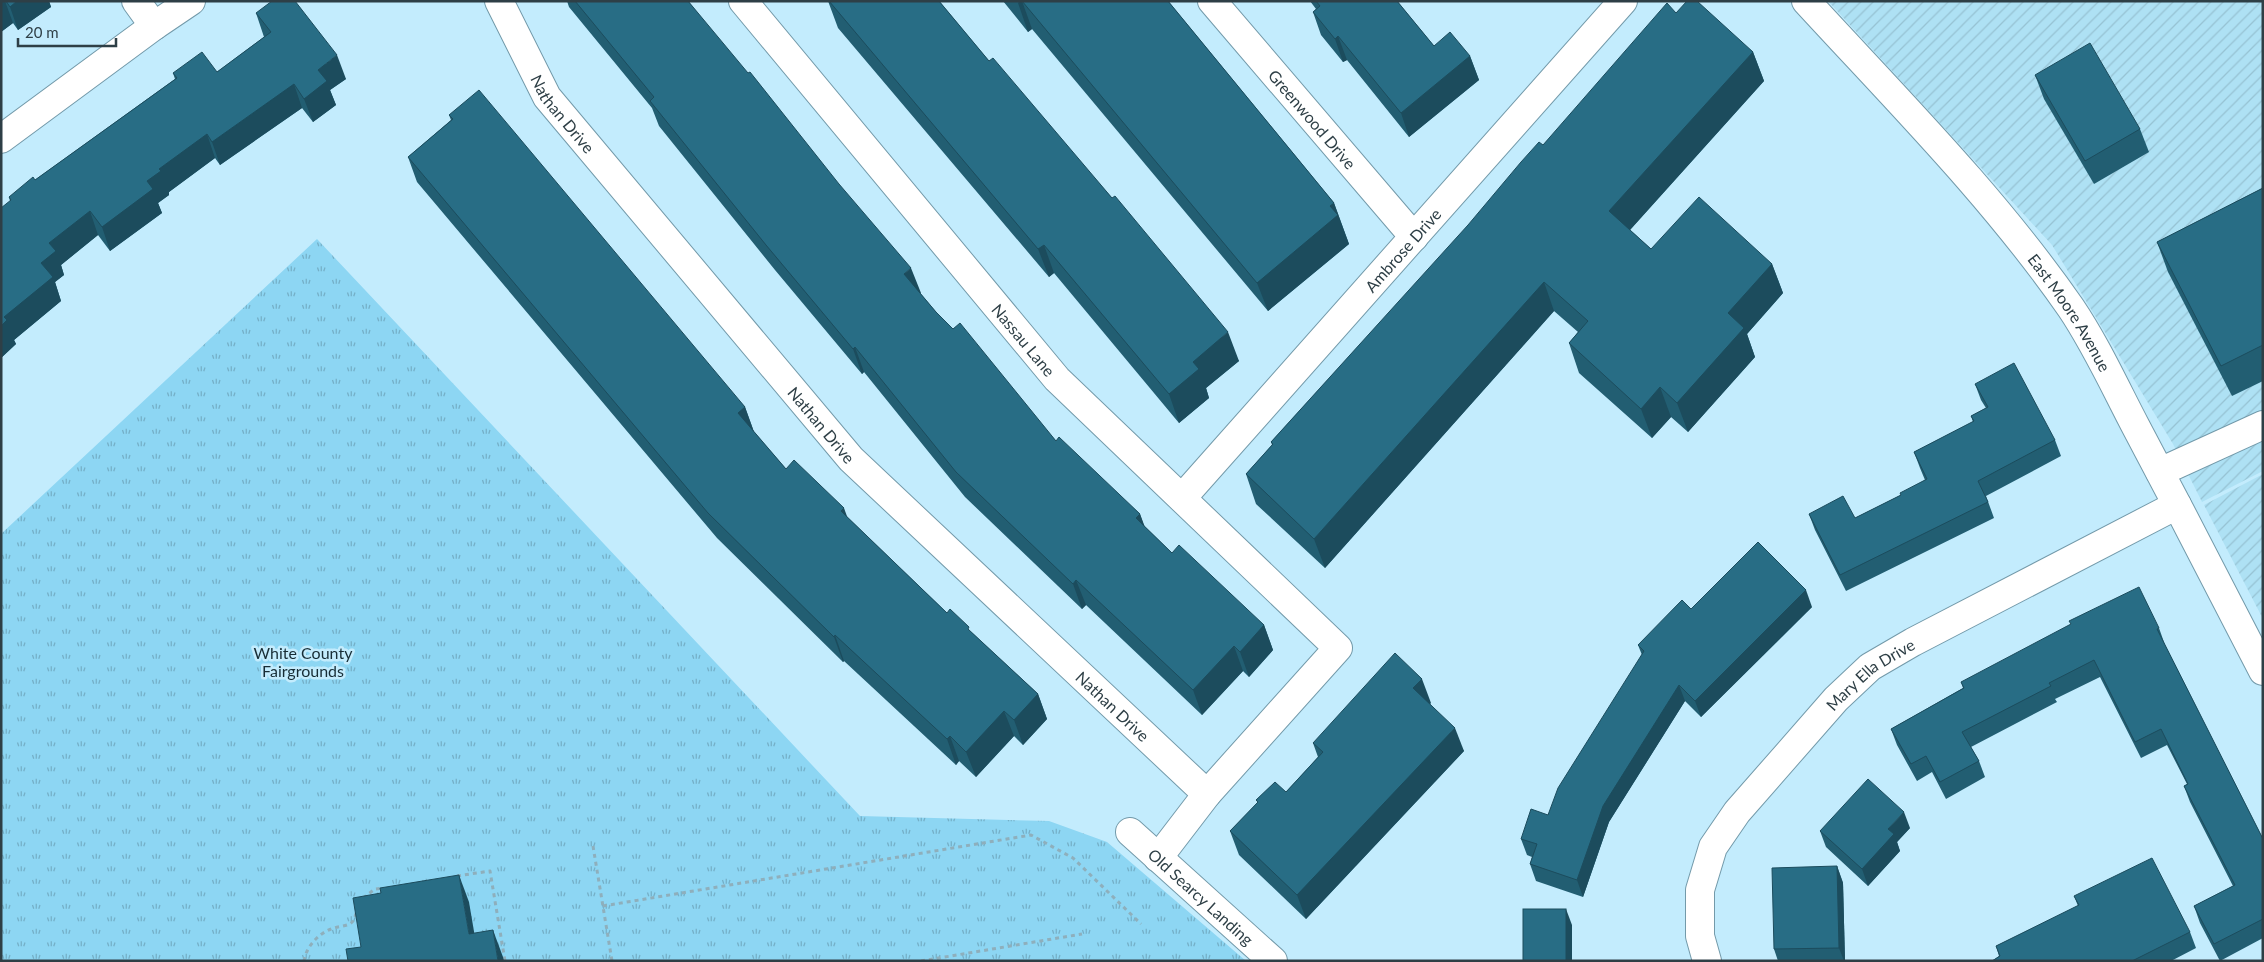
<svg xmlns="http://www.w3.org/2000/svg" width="2264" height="962" font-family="Lato,sans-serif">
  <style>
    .industrial { fill: url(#industrial-furrows) }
    .park { fill: url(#park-tufts) }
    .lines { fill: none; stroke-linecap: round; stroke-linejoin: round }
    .minor-casing { stroke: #739aaa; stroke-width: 30 }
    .tertiary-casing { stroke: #739aaa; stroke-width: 30 }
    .path { stroke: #8eafbc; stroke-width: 3; stroke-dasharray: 4 4; stroke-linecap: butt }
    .minor { stroke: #fff; stroke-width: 28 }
    .tertiary { stroke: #fff; stroke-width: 28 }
    .wall { fill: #225e72 }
    .shaded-wall { fill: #1c4c5d }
    .building { fill: #286d85; stroke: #1c4c5d }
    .labels { text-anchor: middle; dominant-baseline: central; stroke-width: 5; stroke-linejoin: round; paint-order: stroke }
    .street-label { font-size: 16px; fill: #2e3f46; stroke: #c3ecfd }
    .park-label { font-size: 16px; fill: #172d36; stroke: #c3ecfd }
  </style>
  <defs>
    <pattern id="industrial-furrows" width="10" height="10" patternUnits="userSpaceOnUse" patternTransform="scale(1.25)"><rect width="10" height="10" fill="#aee1f4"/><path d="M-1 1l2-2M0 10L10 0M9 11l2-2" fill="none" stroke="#96c2d3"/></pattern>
    <pattern id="park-tufts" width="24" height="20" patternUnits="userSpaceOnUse" patternTransform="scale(1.25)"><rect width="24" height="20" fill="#8dd6f3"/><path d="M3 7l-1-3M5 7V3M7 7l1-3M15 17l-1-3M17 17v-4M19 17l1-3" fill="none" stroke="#74afc7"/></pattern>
  </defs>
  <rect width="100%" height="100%" fill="#c3ecfd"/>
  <!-- industrial -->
  <g class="industrial">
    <path d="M 1828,1 L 2263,1 L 2263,471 L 2202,502 L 2173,444 L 2052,245 Z"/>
    <path d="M 2263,474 L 2263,619 L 2204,505 Z"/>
  </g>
  <!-- park -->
  <path class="park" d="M 317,239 L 860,816 L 1049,821 L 1107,842 L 1246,961 L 1,961 L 1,534 Z"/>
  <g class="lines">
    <!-- minor casing -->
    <g class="minor-casing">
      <g id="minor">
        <path d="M 136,1 L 154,26"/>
        <path id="s1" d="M 499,1 L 547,97 L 851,459 L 1207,794"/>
        <path id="s2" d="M 743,1 L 1057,379 L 1338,648 L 1207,794 L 1158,858"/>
        <path id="s3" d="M 1212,1 L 1414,237"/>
        <path d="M 1,139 L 154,26 L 191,1"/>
        <path d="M 2160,472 L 2263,425"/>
        <path id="s4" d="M 1182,498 L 1623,1"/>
        <path id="s5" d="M 1130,832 L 1273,961"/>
        <path id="s6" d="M 1707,961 L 1700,936 L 1700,890 L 1713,847 L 1737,812 L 1836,699 L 1870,667 L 1913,642 L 2177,505"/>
      </g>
    </g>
    <!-- tertiary casing -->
    <g class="tertiary-casing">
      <g id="tertiary">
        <path id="s7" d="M 1806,1 C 1897,100 1994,197 2071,308 C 2096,345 2115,387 2136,427 C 2179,508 2221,589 2263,671"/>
      </g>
    </g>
    <!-- path -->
    <g class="path">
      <path d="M 593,846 L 612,961"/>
      <path d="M 457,876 L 490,871 L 505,961"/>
      <path d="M 363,898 L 375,889 L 384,888"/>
      <path d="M 603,906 L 1031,835 L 1073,858 L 1141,924"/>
      <path d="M 304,961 C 306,947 318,934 331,929 C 337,926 349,927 353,921 C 355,918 356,913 357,910"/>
      <path d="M 921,961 L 1082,934"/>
    </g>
    <!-- minor -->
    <use href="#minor" class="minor"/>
    <!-- tertiary -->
    <use href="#tertiary" class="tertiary"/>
  </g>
  <!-- wall -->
  <g class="wall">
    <path d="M 1,1 L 49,1 L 51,7 L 18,30 L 13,23 L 1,32 Z"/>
    <path d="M 567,1 L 688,1 L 920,293 L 936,312 L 1056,441 L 1140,514 L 1144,526 L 1172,553 L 1264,625 L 1273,650 L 1249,677 L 1243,671 L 1202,715 L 1086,605 L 1082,609 L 965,497 L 864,372 L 862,374 L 775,270 L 659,126 L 652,108 L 569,7 Z"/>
    <path d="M 828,1 L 939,1 L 989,61 L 1112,198 L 1239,361 L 1206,388 L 1209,398 L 1179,423 L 1054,273 L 1049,277 L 838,28 Z"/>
    <path d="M 1003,1 L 1168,1 L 1334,203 L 1349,244 L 1268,311 L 1032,29 L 1028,32 Z"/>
    <path d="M 1310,1 L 1397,1 L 1434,46 L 1470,56 L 1479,80 L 1409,137 L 1347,60 L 1343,62 L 1321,35 L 1313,12 L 1316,9 Z"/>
    <path d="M 256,13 L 346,79 L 330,90 L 336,105 L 313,122 L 302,108 L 220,165 L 215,158 L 169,192 L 169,195 L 158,203 L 162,213 L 110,251 L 98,235 L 61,265 L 64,275 L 55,282 L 61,301 L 14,340 L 16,344 L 1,358 L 10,201 L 9,197 L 35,180 L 175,79 L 173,73 L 217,72 L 264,37 Z"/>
    <path d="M 1676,13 L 1753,52 L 1764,81 L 1630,230 L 1651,249 L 1772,264 L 1783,293 L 1747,334 L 1755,357 L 1688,432 L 1671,417 L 1652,438 L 1579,373 L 1569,343 L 1578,332 L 1554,311 L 1325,568 L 1256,504 L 1246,474 L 1272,445 L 1271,442 L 1543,145 Z"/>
    <path d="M 2035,75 L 2140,129 L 2149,152 L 2094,184 L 2044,99 Z"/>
    <path d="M 449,115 L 745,407 L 754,432 L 786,469 L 847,517 L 947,613 L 970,631 L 1038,694 L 1047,719 L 1023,745 L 1014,736 L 976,777 L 959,761 L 956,765 L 844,661 L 843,662 L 717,538 L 417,182 L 408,157 L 451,120 Z"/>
    <path d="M 2263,188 L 2263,381 L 2232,396 L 2168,272 L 2157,242 Z"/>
    <path d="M 1975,384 L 2055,440 L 2061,456 L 1986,496 L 1994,518 L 1846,591 L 1815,530 L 1809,514 L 1855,518 L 1901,495 L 1925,480 L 1920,468 L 1914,452 L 1973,422 L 1971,416 L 1986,408 L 1981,400 Z"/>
    <path d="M 1812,607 L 1701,717 L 1685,701 L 1609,822 L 1583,897 L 1536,881 L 1530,864 L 1532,857 L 1527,855 L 1521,839 L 1548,815 L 1642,655 L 1638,645 L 1691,609 Z"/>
    <path d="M 2159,628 L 2165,645 L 2263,839 L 2263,938 L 2220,961 L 2200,923 L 2194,906 L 2233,886 L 2190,802 L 2184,786 L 2187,784 L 2167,745 L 2141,758 L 2100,677 L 2055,699 L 2057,702 L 1971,747 L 1979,761 L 1985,777 L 1946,799 L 1932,772 L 1917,781 L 1897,745 L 1891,729 L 1963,688 L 1961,682 Z"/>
    <path d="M 1431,703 L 1430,704 L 1464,751 L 1306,919 L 1239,855 L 1230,831 L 1258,803 L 1256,800 L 1286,792 L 1318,757 L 1313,743 Z"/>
    <path d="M 1910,828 L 1897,842 L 1900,851 L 1868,886 L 1826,847 L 1820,831 Z"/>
    <path d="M 1837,866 L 1843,883 L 1845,961 L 1778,961 L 1774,949 Z"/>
    <path d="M 2074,896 L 2190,932 L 2196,948 L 2171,961 L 1992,961 L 1999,956 L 1996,946 L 2078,906 Z"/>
  </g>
  <!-- shaded-wall -->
  <g class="shaded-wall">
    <path d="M 2,1 L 5,1 L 13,23 L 1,32 L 1,2 Z"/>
    <path d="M 17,1 L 49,1 L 51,7 L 18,30 L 10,7 Z"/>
    <path d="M 1020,1 L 1022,1 L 1032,29 L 1028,32 L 1018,3 Z"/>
    <path d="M 1338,36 L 1347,60 L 1343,62 L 1335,39 Z"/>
    <path d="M 1753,52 L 1764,81 L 1620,241 L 1609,211 Z"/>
    <path d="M 337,55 L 346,79 L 330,90 L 336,105 L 313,122 L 304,99 L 318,70 Z"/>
    <path d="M 1470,56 L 1479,80 L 1409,137 L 1401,113 Z"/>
    <path d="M 294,84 L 302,108 L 220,165 L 212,142 Z"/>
    <path d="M 207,134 L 215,158 L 169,192 L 169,195 L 158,203 L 162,213 L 110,251 L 102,227 L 159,169 Z"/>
    <path d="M 1334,203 L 1349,244 L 1268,311 L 1257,283 L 1330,206 Z"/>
    <path d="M 90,211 L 98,235 L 61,265 L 64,275 L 55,282 L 61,301 L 14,340 L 16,344 L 1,358 L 1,326 L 4,317 L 41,263 L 49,243 Z"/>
    <path d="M 1044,245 L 1054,273 L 1049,277 L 1038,249 Z"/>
    <path d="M 1772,264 L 1783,293 L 1747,334 L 1755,357 L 1688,432 L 1677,403 L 1728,313 Z"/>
    <path d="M 911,268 L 921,293 L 913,299 L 904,274 Z"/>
    <path d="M 1544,282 L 1554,311 L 1325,568 L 1314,539 Z"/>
    <path d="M 1228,332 L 1239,361 L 1206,388 L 1209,398 L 1179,423 L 1169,394 L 1193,362 Z"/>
    <path d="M 855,347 L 864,372 L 862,374 L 853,349 Z"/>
    <path d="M 1660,387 L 1671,417 L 1652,438 L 1641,409 Z"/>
    <path d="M 745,407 L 754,432 L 747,439 L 738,413 Z"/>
    <path d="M 844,508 L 853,533 L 841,511 Z"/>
    <path d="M 1140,514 L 1149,538 L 1136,518 Z"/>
    <path d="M 1076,580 L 1086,605 L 1082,609 L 1073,584 Z"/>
    <path d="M 1806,590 L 1812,607 L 1701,717 L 1695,701 Z"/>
    <path d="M 1264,625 L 1273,650 L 1249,677 L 1240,652 Z"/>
    <path d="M 835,635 L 844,661 L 843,662 L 834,637 Z"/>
    <path d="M 1234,646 L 1243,671 L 1202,715 L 1193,690 Z"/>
    <path d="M 1422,679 L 1431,703 L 1422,712 L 1413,688 Z"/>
    <path d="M 1679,685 L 1685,701 L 1609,822 L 1583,897 L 1577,880 L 1603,806 Z"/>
    <path d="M 1038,694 L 1047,719 L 1023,745 L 1014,720 Z"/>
    <path d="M 1004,711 L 1014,736 L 976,777 L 966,752 Z"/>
    <path d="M 1455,728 L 1464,751 L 1306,919 L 1297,895 Z"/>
    <path d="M 950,736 L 959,761 L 956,765 L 947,739 Z"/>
    <path d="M 1904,812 L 1910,828 L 1897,842 L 1900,851 L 1868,886 L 1862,869 L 1888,829 Z"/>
    <path d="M 1837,866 L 1843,883 L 1845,961 L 1844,961 L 1839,948 Z"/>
    <path d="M 459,875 L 469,902 L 479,961 L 469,934 Z"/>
    <path d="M 1566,909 L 1572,925 L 1572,961 L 1566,961 Z"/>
    <path d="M 493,930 L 503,957 L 504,961 L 498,961 Z"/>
  </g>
  <!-- building -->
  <g class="building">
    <path d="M 6,1 L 17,1 L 10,7 Z"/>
    <path d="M 272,1 L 295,1 L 337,55 L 318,70 L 327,81 L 304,99 L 294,84 L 212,142 L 207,134 L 159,169 L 161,171 L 147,181 L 153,189 L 102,227 L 90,211 L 49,243 L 56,251 L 41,263 L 53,277 L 4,317 L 7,320 L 1,326 L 1,208 L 11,200 L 9,197 L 33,177 L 35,180 L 177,78 L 173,73 L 202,52 L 217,72 L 271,32 L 256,13 Z"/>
    <path d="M 575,1 L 688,1 L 748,73 L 750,72 L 839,184 L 911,268 L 904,274 L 936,312 L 953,329 L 960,323 L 1056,441 L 1059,437 L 1140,514 L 1136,518 L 1172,553 L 1179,545 L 1264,625 L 1240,652 L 1234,646 L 1193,690 L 1076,580 L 1073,584 L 956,472 L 855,347 L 853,349 L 766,245 L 650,101 L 654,97 Z"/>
    <path d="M 829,1 L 939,1 L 989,61 L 993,58 L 1112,198 L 1115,196 L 1228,332 L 1193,362 L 1199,369 L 1169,394 L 1044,245 L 1038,249 Z"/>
    <path d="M 1022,1 L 1168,1 L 1334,203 L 1330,206 L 1338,215 L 1257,283 Z"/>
    <path d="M 1316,1 L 1397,1 L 1434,46 L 1450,32 L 1470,56 L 1401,113 L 1338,36 L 1335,39 L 1313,12 L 1320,6 Z"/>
    <path d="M 1687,1 L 1697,1 L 1753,52 L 1609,211 L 1651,249 L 1699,197 L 1772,264 L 1728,313 L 1744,328 L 1677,403 L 1660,387 L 1641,409 L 1569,343 L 1588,321 L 1544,282 L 1314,539 L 1246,474 L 1273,444 L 1271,442 L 1468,225 L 1521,162 L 1539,142 L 1543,145 L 1667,3 L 1676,13 Z"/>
    <path d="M 2090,43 L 2140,129 L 2085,161 L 2035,75 Z"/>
    <path d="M 479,90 L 745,407 L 738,413 L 786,469 L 794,460 L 844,508 L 841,511 L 947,613 L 950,609 L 969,627 L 968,629 L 1038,694 L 1014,720 L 1004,711 L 966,752 L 950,736 L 947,739 L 835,635 L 834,637 L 708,513 L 408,157 L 453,119 L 449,115 Z"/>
    <path d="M 2263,188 L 2263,345 L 2221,366 L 2157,242 Z"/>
    <path d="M 2014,363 L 2055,440 L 1978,481 L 1988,502 L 1840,575 L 1809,514 L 1843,496 L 1855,518 L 1901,495 L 1900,493 L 1927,479 L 1914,452 L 1974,421 L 1971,416 L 1988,407 L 1975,384 Z"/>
    <path d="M 1758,542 L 1806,590 L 1695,701 L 1679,685 L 1603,806 L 1577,880 L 1530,864 L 1537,844 L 1521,839 L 1531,809 L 1548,815 L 1558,788 L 1644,651 L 1638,645 L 1682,600 L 1691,609 Z"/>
    <path d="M 2139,587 L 2159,628 L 2157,629 L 2263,839 L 2263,919 L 2214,944 L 2194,906 L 2235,885 L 2184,786 L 2188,784 L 2161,729 L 2135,742 L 2094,660 L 2049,683 L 2051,686 L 1962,732 L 1979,761 L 1940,782 L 1926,756 L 1911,764 L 1891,729 L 1964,688 L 1961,682 L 2071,624 L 2069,621 Z"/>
    <path d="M 1395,653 L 1422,679 L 1413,688 L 1455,728 L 1297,895 L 1230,831 L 1258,802 L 1256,800 L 1275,782 L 1286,792 L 1323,752 L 1313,743 Z"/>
    <path d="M 1868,779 L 1904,812 L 1888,829 L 1894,834 L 1862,869 L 1820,831 Z"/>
    <path d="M 2152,858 L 2190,932 L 2132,961 L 1992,961 L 2000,956 L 1996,946 L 2079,905 L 2074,896 Z"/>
    <path d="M 1837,866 L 1839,948 L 1774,949 L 1772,868 Z"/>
    <path d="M 459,875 L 469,934 L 493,930 L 498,961 L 348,961 L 346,949 L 361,947 L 353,898 L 381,893 L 380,888 Z"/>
    <rect x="1523" y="909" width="43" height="52"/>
  </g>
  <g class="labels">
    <!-- street labels -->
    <g class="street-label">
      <text stroke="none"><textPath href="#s1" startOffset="130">Nathan Drive</textPath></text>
      <text stroke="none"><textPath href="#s3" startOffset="155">Greenwood Drive</textPath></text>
      <text stroke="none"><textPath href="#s4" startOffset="332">Ambrose Drive</textPath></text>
      <text stroke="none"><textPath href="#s7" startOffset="409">East Moore Avenue</textPath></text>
      <text stroke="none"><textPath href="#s2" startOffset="440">Nassau Lane</textPath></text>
      <text stroke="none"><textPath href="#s1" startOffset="535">Nathan Drive</textPath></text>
      <text stroke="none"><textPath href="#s6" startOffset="352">Mary Ella Drive</textPath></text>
      <text stroke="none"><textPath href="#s1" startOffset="940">Nathan Drive</textPath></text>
      <text stroke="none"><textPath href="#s5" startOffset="96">Old Searcy Landing</textPath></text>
    </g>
    <!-- park labels -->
    <g class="park-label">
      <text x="303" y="652">White County<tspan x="303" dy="18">Fairgrounds</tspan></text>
    </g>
  </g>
  <!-- border -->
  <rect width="2264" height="962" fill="none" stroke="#2e3f46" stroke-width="5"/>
  <!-- scale -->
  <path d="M18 38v8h98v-8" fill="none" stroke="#2e3f46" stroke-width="2.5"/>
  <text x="25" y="38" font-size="15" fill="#2e3f46" stroke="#c3ecfd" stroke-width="4" paint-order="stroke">20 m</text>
</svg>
